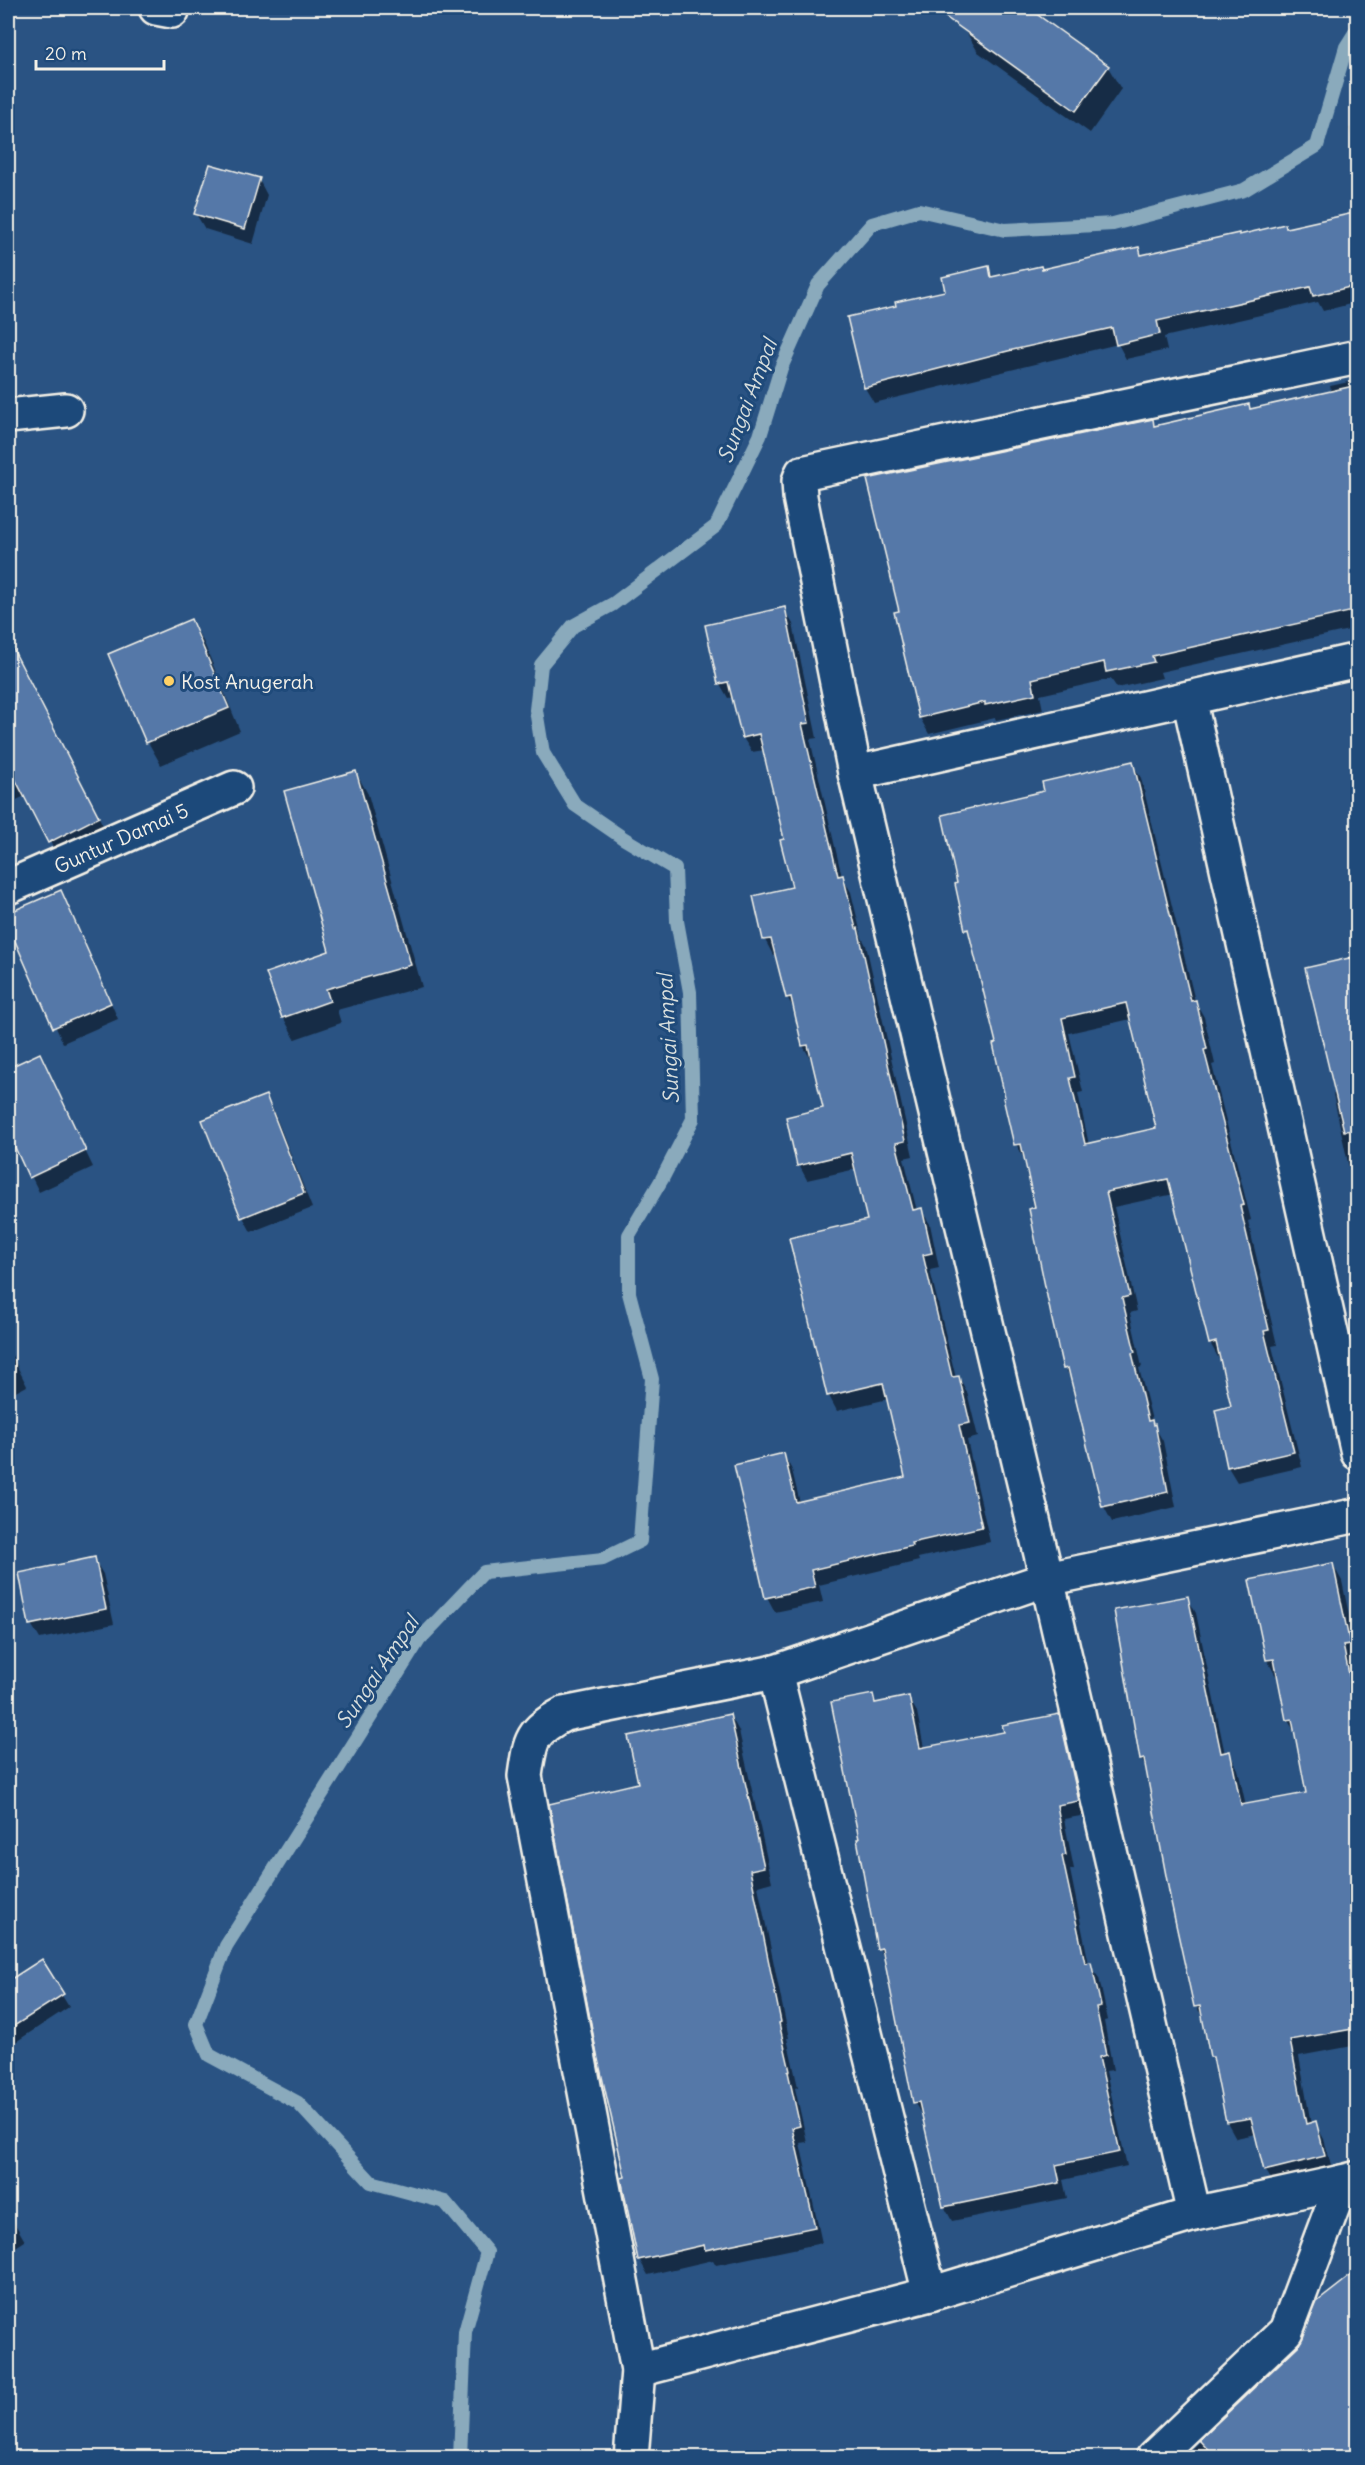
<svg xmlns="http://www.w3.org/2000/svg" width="1365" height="2465" font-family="Delius,sans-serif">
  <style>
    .shadow { fill: #0007; fill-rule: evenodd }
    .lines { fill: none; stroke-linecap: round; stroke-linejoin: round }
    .stream { stroke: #8aaabc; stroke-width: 14 }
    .building { fill: #5478a8; stroke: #f4f1e8; stroke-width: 1.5; fill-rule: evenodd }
    .minor-casing { stroke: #f4f1e8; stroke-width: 38 }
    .minor { stroke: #1f4a7a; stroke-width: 33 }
    .poi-dot { fill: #ffd166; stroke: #1f4a7a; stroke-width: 2 }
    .labels { text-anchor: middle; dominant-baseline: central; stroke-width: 6; stroke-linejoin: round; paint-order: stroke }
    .poi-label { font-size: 20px; fill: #f4f1e8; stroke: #1f4a7a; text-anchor: start }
    .street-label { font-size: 20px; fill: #f4f1e8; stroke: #1f4a7a }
    .water-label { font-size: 21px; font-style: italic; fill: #d9dfdd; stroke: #1f4a7a }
  </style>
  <rect width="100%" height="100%" fill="#2a5383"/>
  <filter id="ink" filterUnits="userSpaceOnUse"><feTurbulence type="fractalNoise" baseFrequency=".0167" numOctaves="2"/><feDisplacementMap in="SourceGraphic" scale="12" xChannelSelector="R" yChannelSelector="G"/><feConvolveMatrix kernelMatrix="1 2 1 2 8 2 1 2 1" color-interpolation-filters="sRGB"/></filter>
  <g filter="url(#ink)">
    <!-- shadow -->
    <g class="shadow">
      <path d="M 981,8 L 1026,8 L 1108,67 L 1121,89 L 1090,133 L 978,52 L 965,30 Z"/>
      <path d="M 1358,126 L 1358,165 L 1349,128 Z"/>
      <path d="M 259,180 L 267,195 L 253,244 L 205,229 L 196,214 Z"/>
      <path d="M 1358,213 L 1358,302 L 1323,311 L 1318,302 L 1164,337 L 1167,350 L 1126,359 L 1118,344 L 874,403 L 865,388 L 849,318 L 897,308 L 947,292 L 988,268 L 994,278 L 1042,270 L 1139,249 L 1143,256 L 1286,229 Z"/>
      <path d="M 1358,380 L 1358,628 L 1160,672 L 1162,678 L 1117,688 L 1111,679 L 1040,695 L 1043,710 L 996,720 L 995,718 L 929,734 L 920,718 L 901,612 L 1152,421 L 1156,427 L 1248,405 L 1251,410 L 1332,393 L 1330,386 Z"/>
      <path d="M 784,609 L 793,624 L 817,738 L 810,739 L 842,877 L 851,892 L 862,938 L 866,945 L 913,1156 L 904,1158 L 917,1211 L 921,1210 L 930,1224 L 939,1268 L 930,1270 L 956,1378 L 959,1377 L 967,1392 L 978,1437 L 967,1440 L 990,1542 L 918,1558 L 919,1561 L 819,1585 L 823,1602 L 775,1612 L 767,1597 L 784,1455 L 792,1470 L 800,1503 L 907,1478 L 888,1399 L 837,1411 L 829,1396 L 790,1239 L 869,1222 L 856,1169 L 807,1180 L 799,1165 L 825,1109 L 812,1061 L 803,1046 L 796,1012 L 787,997 L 777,954 L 773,955 L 765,940 L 755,897 L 793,888 L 785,840 L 764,750 L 752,752 L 743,738 L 734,697 L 728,698 L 720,684 Z"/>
      <path d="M 191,621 L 204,643 L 240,731 L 161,765 L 148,742 Z"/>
      <path d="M 8,640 L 108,835 L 60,860 L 25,796 L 8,804 Z"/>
      <path d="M 1132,763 L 1141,778 L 1195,1001 L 1204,1017 L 1215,1064 L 1212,1065 L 1251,1220 L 1248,1221 L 1277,1345 L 1272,1346 L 1302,1467 L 1237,1482 L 1228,1467 L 1233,1408 L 1221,1358 L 1219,1359 L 1210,1343 L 1174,1194 L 1114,1207 L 1137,1311 L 1130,1313 L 1142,1367 L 1139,1368 L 1153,1424 L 1163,1441 L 1176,1507 L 1112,1522 L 1104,1507 L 1074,1384 L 1065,1368 L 1037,1209 L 1025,1160 L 1016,1144 L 997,1044 L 973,940 L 967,929 L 1046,792 ZM 1131,1019 L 1158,1129 L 1089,1145 L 1078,1093 L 1083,1092 L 1069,1033 Z"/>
      <path d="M 356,773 L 368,794 L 422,987 L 337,1010 L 341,1023 L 295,1039 L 283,1017 L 331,952 Z"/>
      <path d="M 61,892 L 69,907 L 118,1019 L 63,1043 L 8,922 L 8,915 Z"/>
      <path d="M 1358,958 L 1358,1209 L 1333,1094 L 1337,1093 Z"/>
      <path d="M 39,1055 L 93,1167 L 39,1192 L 8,1129 L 8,1070 Z"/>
      <path d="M 265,1097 L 274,1112 L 312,1208 L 251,1232 L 243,1217 Z"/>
      <path d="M 8,1348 L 27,1386 L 8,1396 Z"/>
      <path d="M 94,1559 L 103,1574 L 114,1624 L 40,1639 L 31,1624 Z"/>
      <path d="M 1333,1565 L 1342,1581 L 1358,1659 L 1351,1661 L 1358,1694 L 1358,2045 L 1299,2056 L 1311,2124 L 1315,2123 L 1324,2139 L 1333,2172 L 1275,2187 L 1265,2171 L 1256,2134 L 1236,2138 L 1227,2122 L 1216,2065 L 1212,2057 L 1205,2021 L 1196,2006 L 1148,1771 L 1141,1759 L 1187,1597 L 1196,1613 L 1225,1754 L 1229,1753 L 1238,1769 L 1246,1806 L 1307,1794 L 1296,1734 L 1287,1719 L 1279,1675 L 1276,1676 L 1267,1660 Z"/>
      <path d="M 872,1696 L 877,1704 L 908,1697 L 917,1712 L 924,1748 L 1006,1733 L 1058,1716 L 1067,1730 L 1086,1815 L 1064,1819 L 1074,1869 L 1070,1870 L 1089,1964 L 1099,1978 L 1108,2020 L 1104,2021 L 1113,2070 L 1106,2071 L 1127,2166 L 1063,2180 L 1067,2198 L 952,2221 L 944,2206 L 923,2117 L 914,2102 L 886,1961 L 879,1948 L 861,1840 Z"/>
      <path d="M 730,1715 L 739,1731 L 772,1882 L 758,1886 L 789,2038 L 787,2038 L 798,2087 L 795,2088 L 807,2142 L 800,2143 L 822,2243 L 716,2265 L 713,2260 L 648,2275 L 639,2259 L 627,2178 L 640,1785 Z"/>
      <path d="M 41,1961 L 69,2007 L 8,2047 L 8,1983 Z"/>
      <path d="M 8,2212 L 25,2241 L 8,2252 Z"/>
      <path d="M 1358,2272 L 1358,2458 L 1290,2458 L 1282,2449 L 1270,2452 L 1264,2458 L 1183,2458 L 1300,2345 Z"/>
    </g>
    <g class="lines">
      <!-- stream -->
      <path class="stream" d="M 460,2458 L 465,2332 L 487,2252 L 445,2202 L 371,2182 L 298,2103 L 209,2055 L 196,2024 L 226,1946 L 419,1640 L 484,1572 L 603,1559 L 640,1541 L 652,1379 L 629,1293 L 629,1235 L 662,1179 L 693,1119 L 690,992 L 677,921 L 675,869 L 623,838 L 575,805 L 543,753 L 536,710 L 541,665 L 573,626 L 613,604 L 716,526 L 760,436 L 781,368 L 818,285 L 872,224 L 919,210 L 1005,230 L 1113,224 L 1244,190 L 1317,146 L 1346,47 L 1358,28"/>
    </g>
    <!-- building -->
    <g class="building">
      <path d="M 933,8 L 1028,8 L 1109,66 L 1076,111 Z"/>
      <path d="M 210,164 L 260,178 L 245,229 L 194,214 Z"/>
      <path d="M 1358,212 L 1358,285 L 1313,296 L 1310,287 L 1157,321 L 1160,334 L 1116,345 L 1112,328 L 1008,351 L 864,388 L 847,317 L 896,306 L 895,302 L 945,291 L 942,277 L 989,266 L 991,277 L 1041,266 L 1042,269 L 1139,247 L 1141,255 L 1239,233 L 1239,235 L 1285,224 L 1286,228 Z"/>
      <path d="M 1358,385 L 1358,610 L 1152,656 L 1154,662 L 1106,672 L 1104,662 L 1032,679 L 1035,694 L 985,705 L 985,702 L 919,718 L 894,612 L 899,611 L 867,479 L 1153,419 L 1154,426 L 1249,404 L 1250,409 Z"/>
      <path d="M 785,607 L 809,723 L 802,724 L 838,876 L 843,875 L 856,929 L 858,928 L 905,1141 L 896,1143 L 913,1210 L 922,1208 L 932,1253 L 923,1255 L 952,1377 L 959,1376 L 970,1423 L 959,1425 L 982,1527 L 911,1543 L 912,1546 L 811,1570 L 815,1587 L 765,1598 L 734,1465 L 784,1453 L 796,1502 L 905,1477 L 883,1383 L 827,1396 L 789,1238 L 867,1220 L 851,1153 L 797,1166 L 786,1117 L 823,1108 L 808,1045 L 802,1046 L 791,997 L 786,998 L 771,939 L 763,940 L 753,896 L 792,887 L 780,840 L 784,839 L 759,734 L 742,738 L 728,682 L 718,684 L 705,625 Z"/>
      <path d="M 191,619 L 229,708 L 146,743 L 108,654 Z"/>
      <path d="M 8,639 L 99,817 L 48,843 L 8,765 Z"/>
      <path d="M 1133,761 L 1191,1001 L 1196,1000 L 1207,1049 L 1204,1050 L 1244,1205 L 1240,1206 L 1269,1330 L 1264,1331 L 1294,1452 L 1227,1467 L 1215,1410 L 1231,1406 L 1216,1342 L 1209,1344 L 1168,1179 L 1106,1192 L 1130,1296 L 1122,1298 L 1135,1352 L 1132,1353 L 1148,1421 L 1152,1420 L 1153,1425 L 1155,1424 L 1168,1492 L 1102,1507 L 1068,1368 L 1063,1369 L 1052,1320 L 1029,1209 L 1035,1207 L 1021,1144 L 1014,1145 L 1003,1098 L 1005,1097 L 993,1044 L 996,1043 L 968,929 L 965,930 L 955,884 L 957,883 L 942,815 L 1044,791 L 1042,782 ZM 1126,1003 L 1156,1128 L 1085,1144 L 1070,1078 L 1075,1077 L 1062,1018 Z"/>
      <path d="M 356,771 L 411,965 L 326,989 L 330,1001 L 282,1018 L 266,973 L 329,951 L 284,791 Z"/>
      <path d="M 61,890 L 111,1003 L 53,1028 L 8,925 L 8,913 Z"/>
      <path d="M 1358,956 L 1358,1130 L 1344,1131 L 1305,968 Z"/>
      <path d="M 40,1053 L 86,1151 L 29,1178 L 8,1132 L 8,1068 Z"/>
      <path d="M 266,1095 L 304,1193 L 241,1218 L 202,1120 Z"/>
      <path d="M 95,1557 L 106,1609 L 29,1625 L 19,1573 Z"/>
      <path d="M 1333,1563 L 1350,1644 L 1343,1645 L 1358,1718 L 1358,2028 L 1290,2040 L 1306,2124 L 1316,2121 L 1325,2156 L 1264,2171 L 1251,2118 L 1226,2122 L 1213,2057 L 1210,2057 L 1200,2006 L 1194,2007 L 1171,1902 L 1144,1759 L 1140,1760 L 1114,1610 L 1188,1596 L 1221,1753 L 1230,1751 L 1241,1805 L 1306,1793 L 1292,1719 L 1286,1720 L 1274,1659 L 1266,1660 L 1249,1580 Z"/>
      <path d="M 873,1694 L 875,1703 L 909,1696 L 920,1748 L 1004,1732 L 1002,1725 L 1059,1714 L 1079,1801 L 1057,1805 L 1066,1855 L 1062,1856 L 1085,1963 L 1091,1962 L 1101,2006 L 1096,2007 L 1106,2055 L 1099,2057 L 1120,2152 L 1056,2165 L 1060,2183 L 943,2207 L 919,2102 L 913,2103 L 882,1948 L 877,1949 L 857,1839 L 859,1839 L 831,1702 Z"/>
      <path d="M 730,1714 L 764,1867 L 750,1870 L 781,2022 L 779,2023 L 790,2071 L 788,2072 L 800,2126 L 792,2128 L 815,2227 L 705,2250 L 704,2245 L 638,2260 L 621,2178 L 625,2177 L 597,2055 L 549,1804 L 638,1783 L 628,1736 Z"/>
      <path d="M 42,1959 L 64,1994 L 8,2030 L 8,1981 Z"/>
      <path d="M 1358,2270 L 1358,2457 L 1215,2457 L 1199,2440 L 1299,2345 L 1317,2302 Z"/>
    </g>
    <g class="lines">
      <!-- minor casing -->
      <g class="minor-casing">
        <g id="minor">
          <path d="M 156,8 L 172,11"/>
          <path d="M 8,416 L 66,410"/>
          <path d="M 1189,698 L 1358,1453"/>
          <path d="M 855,773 L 1358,660"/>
          <path d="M 8,887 L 234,788"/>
          <path d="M 775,1672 L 930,2294"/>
          <path d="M 1194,2214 L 1047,1579 L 855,773 L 800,497 L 799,481 L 802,473 L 1358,357"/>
          <path d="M 638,2370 L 930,2294 L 1194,2214 L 1342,2182"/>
          <path d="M 631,2458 L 638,2370 L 525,1776 C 530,1740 531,1731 564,1714 L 775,1672 L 1047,1579 L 1358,1515"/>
          <path d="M 1153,2458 L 1286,2331 L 1342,2182 L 1358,2178"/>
        </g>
      </g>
      <!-- minor -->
      <use href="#minor" class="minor"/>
    </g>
  </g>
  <!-- markers -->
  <circle class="poi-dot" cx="169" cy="681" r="6"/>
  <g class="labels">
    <!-- poi labels -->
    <g class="poi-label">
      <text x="181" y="681">Kost Anugerah</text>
    </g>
    <!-- street labels -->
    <g class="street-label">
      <text transform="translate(121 838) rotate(-24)">Guntur Damai 5</text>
    </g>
    <!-- water labels -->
    <g class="water-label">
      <text transform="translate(747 401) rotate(-69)">Sungai Ampal</text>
      <text transform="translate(668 1039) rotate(-93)">Sungai Ampal</text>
      <text transform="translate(377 1672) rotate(-56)">Sungai Ampal</text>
    </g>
  </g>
  <!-- margin -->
  <rect width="1365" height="2465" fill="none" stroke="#1f4a7a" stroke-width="30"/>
  <rect x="15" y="15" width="1335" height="2435" fill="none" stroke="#f4f1e8" stroke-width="2" filter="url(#ink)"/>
  <!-- scale -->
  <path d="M36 60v9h128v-9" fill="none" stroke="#f4f1e8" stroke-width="3"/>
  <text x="45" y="60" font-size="18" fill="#f4f1e8" stroke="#1f4a7a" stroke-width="4.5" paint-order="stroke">20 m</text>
</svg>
